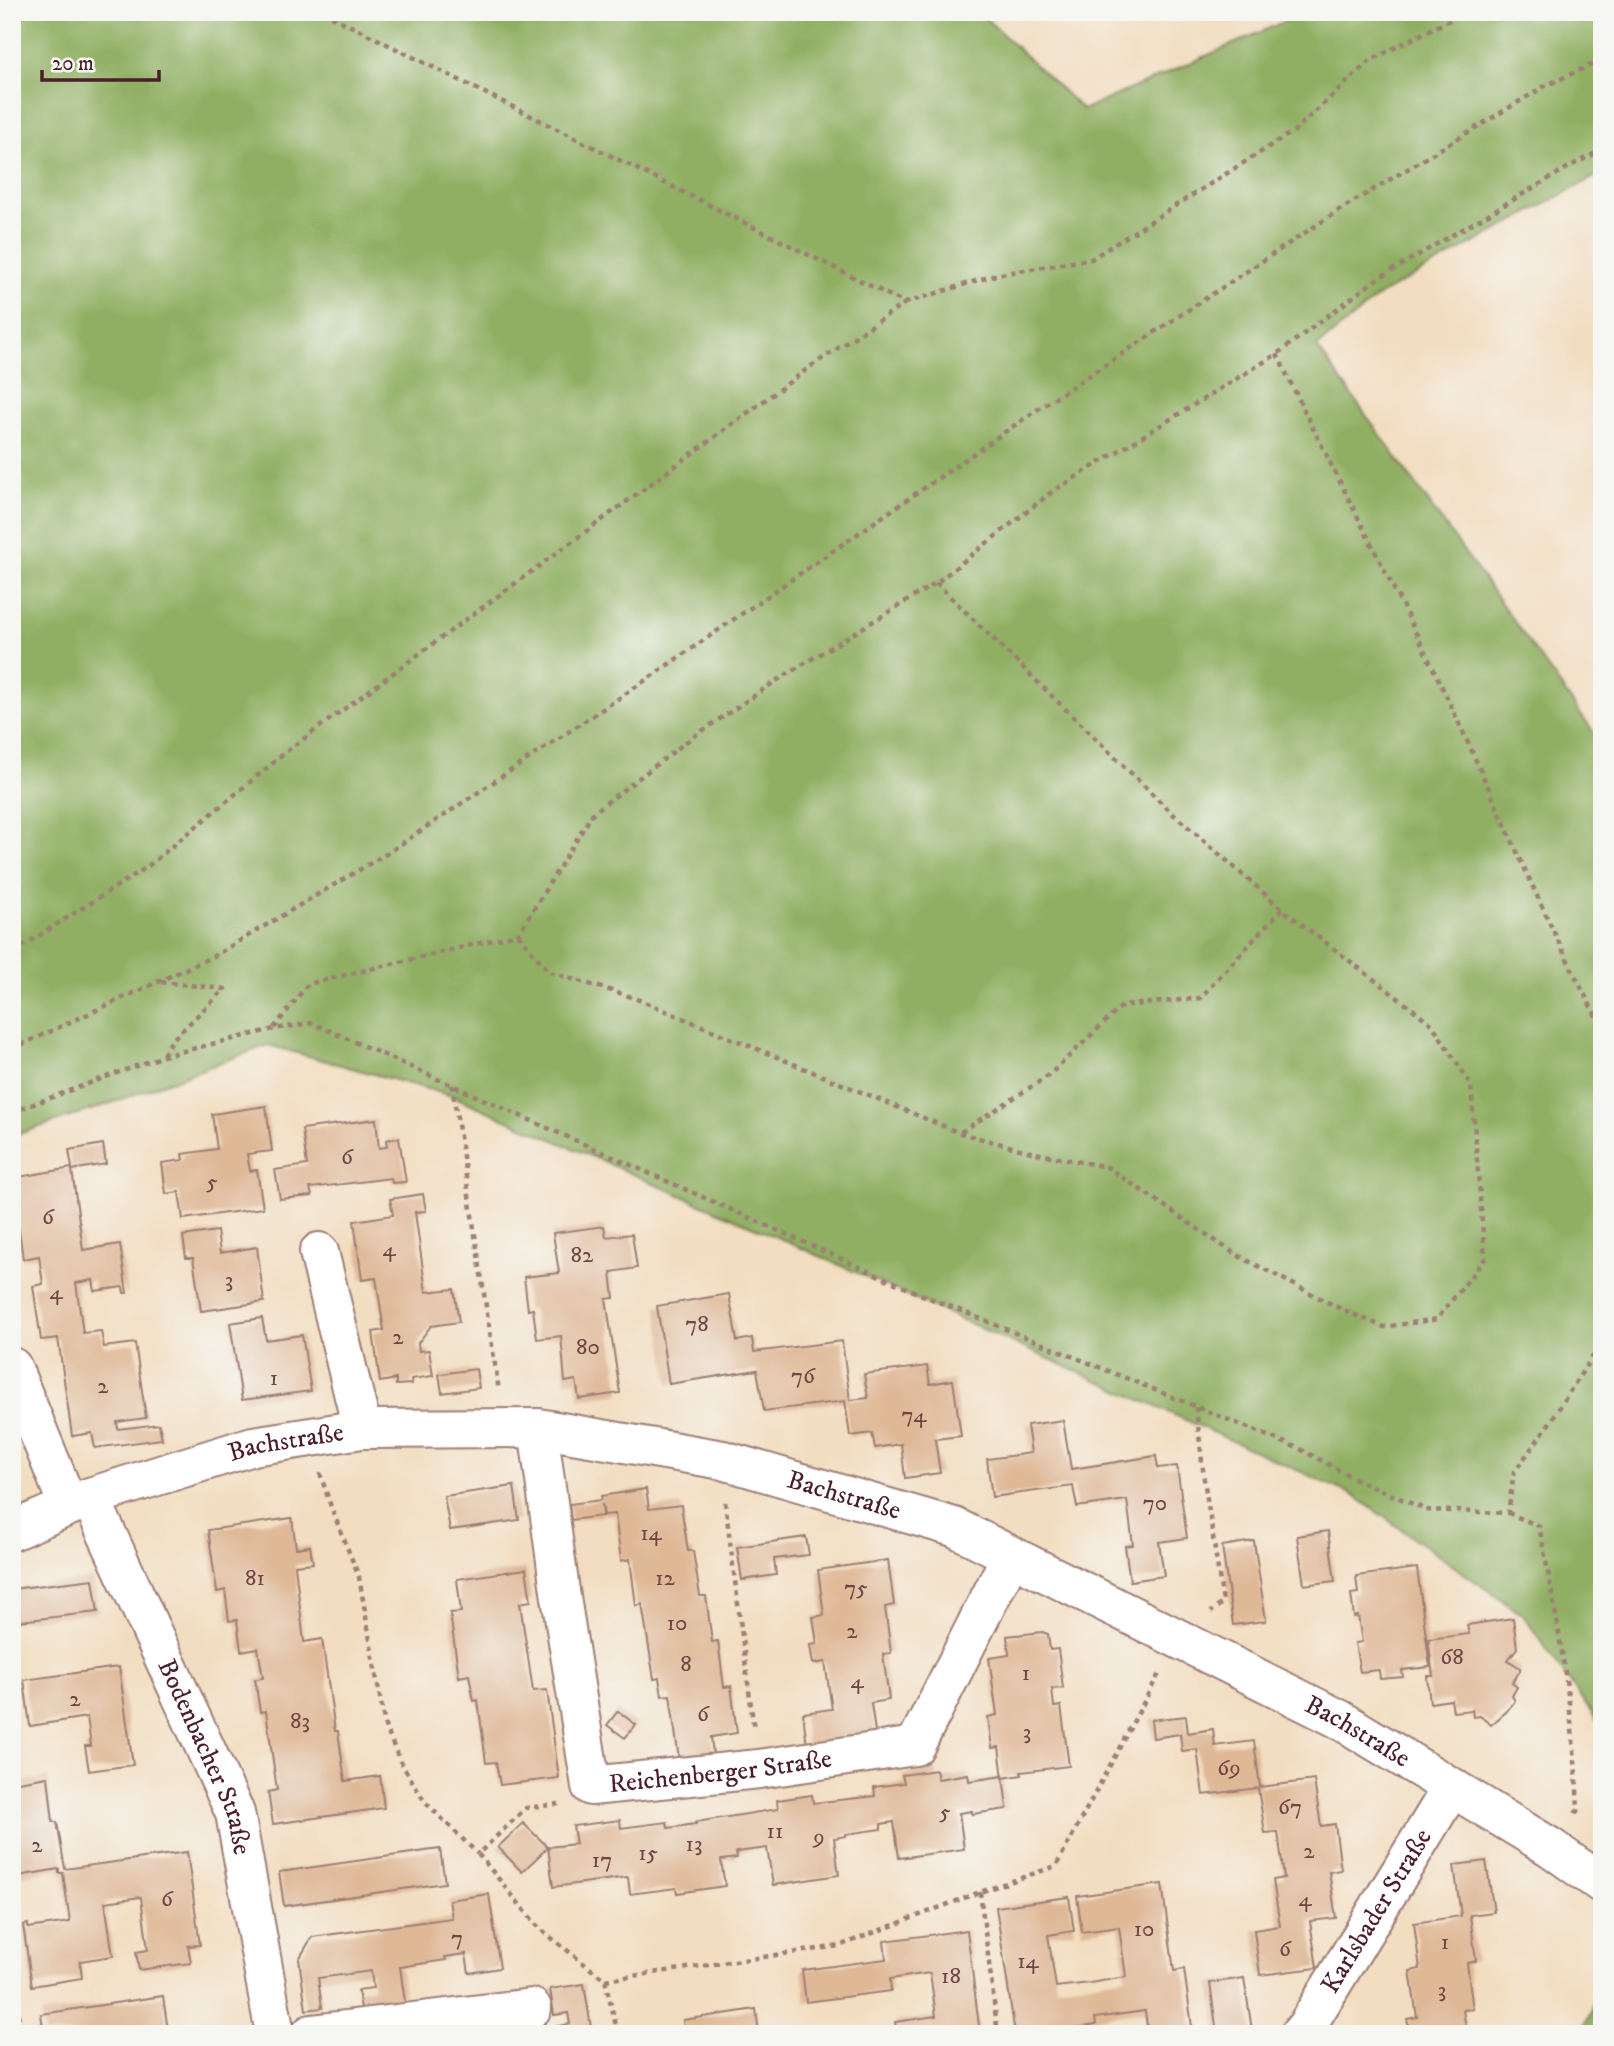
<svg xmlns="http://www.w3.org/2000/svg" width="1614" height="2046" font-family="'IM FELL DW Pica',serif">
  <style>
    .forest { fill: #90af62; stroke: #6d6746; stroke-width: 2 }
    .building { fill: #dfb896 }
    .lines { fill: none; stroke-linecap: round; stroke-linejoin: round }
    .minor-casing { stroke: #9e7e76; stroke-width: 42 }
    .path { stroke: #9e7e76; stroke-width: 4.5; stroke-dasharray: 5 5; stroke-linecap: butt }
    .minor { stroke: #fff; stroke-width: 38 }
    .labels { text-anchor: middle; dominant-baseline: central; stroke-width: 7; stroke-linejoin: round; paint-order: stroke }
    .number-label { font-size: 23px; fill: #6f4546 }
    .street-label { font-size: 26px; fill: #4a1f2b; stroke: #f6f6f2 }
  </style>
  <rect width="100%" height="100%" fill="#f6f6f2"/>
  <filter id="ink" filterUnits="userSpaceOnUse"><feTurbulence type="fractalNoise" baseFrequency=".0143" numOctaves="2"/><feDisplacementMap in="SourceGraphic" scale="14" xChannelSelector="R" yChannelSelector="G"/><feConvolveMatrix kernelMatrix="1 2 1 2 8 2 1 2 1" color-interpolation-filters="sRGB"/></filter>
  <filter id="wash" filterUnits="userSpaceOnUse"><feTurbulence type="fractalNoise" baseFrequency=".00686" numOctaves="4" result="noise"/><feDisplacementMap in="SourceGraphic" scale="28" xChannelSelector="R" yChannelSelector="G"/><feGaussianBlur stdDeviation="1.57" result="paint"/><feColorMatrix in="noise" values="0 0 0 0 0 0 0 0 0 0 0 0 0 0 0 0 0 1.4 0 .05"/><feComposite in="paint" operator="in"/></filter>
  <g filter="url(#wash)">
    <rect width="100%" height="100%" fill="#f2ddc0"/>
    <!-- forest -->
    <g class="forest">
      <path d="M 12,12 L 979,12 L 1083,110 L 1306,12 L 1602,12 L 1602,173 L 1381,294 L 1317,347 L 1602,744 L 1602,1728 L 1523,1615 L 1353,1495 L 788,1242 L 453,1096 L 268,1045 L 100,1107 L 12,1136 Z"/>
      <path d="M 1602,1968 L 1602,2034 L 1581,2034 L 1591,2012 Z"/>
    </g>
    <g id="blocks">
      <!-- building -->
      <g class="building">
        <path d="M 266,1106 L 272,1151 L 247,1154 L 250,1171 L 257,1170 L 263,1208 L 183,1219 L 179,1192 L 166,1194 L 162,1163 L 183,1160 L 182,1154 L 217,1149 L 212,1114 Z"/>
        <path d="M 376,1119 L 379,1148 L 387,1147 L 386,1140 L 399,1138 L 406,1182 L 392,1183 L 391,1178 L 310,1188 L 312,1196 L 280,1199 L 275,1170 L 307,1165 L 302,1129 Z"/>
        <path d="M 103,1144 L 106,1164 L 72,1170 L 83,1250 L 120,1244 L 127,1293 L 124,1293 L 123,1287 L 95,1291 L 93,1280 L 76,1283 L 83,1333 L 101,1331 L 104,1347 L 135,1343 L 146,1418 L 117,1422 L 118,1429 L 159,1424 L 162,1439 L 95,1448 L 92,1433 L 72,1436 L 58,1338 L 41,1340 L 33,1286 L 43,1284 L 39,1256 L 23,1259 L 12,1178 L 72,1168 L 69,1150 Z"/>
        <path d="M 423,1194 L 426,1211 L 415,1212 L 426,1292 L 454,1289 L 459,1322 L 431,1326 L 418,1343 L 419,1351 L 429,1350 L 433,1376 L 411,1379 L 412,1384 L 396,1385 L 396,1379 L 380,1382 L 373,1332 L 384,1330 L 376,1278 L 362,1280 L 354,1221 L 393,1215 L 390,1199 Z"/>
        <path d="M 604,1226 L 606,1237 L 632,1234 L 637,1268 L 611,1272 L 614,1298 L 606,1299 L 620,1393 L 579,1399 L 576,1380 L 565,1382 L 561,1336 L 537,1339 L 533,1309 L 528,1310 L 524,1277 L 559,1273 L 553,1233 Z"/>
        <path d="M 217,1231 L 220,1253 L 257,1247 L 264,1302 L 201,1311 L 193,1258 L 186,1258 L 183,1236 Z"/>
        <path d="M 729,1294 L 737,1341 L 752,1338 L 754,1352 L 842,1341 L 850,1400 L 868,1398 L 864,1374 L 927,1366 L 930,1384 L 953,1380 L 961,1436 L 935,1439 L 940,1473 L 905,1478 L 901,1444 L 875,1448 L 872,1433 L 850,1436 L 845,1401 L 764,1411 L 757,1370 L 669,1384 L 657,1306 Z"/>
        <path d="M 262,1318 L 266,1340 L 302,1335 L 311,1391 L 242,1400 L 230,1323 Z"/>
        <path d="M 476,1369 L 479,1388 L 442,1393 L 439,1374 Z"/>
        <path d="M 1063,1420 L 1071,1469 L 1156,1456 L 1158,1468 L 1177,1466 L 1187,1538 L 1159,1542 L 1164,1576 L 1130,1581 L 1125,1546 L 1133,1545 L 1127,1500 L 1077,1507 L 1073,1486 L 992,1497 L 987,1459 L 1031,1453 L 1027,1425 Z"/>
        <path d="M 514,1486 L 519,1520 L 450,1530 L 444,1496 Z"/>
        <path d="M 646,1489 L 649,1509 L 681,1505 L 688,1551 L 693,1551 L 700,1596 L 706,1596 L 712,1642 L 718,1641 L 724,1687 L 731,1686 L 737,1733 L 711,1737 L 713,1754 L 679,1759 L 670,1695 L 662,1696 L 659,1678 L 654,1679 L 642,1604 L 636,1606 L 630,1559 L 621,1561 L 615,1514 L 604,1515 L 602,1504 L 603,1516 L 571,1520 L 569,1504 L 602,1500 L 601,1496 Z"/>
        <path d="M 292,1518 L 296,1548 L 310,1546 L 313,1563 L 295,1565 L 304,1642 L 322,1639 L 335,1731 L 338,1731 L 345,1781 L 380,1776 L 384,1808 L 273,1824 L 268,1792 L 277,1790 L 266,1711 L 260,1712 L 255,1679 L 263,1678 L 258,1648 L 241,1651 L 237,1620 L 229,1621 L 225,1590 L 217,1592 L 208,1530 Z"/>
        <path d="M 1328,1531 L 1335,1581 L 1304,1585 L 1297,1536 Z"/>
        <path d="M 806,1537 L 809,1555 L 774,1559 L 776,1575 L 742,1580 L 737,1547 Z"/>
        <path d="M 1254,1541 L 1266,1621 L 1233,1625 L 1222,1546 Z"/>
        <path d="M 888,1560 L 894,1605 L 885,1607 L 891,1653 L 883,1654 L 889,1700 L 871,1703 L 876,1739 L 807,1747 L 803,1713 L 832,1709 L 825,1662 L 813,1664 L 810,1645 L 817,1644 L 813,1617 L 824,1615 L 818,1570 Z"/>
        <path d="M 1417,1568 L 1430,1667 L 1402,1670 L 1403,1677 L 1380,1679 L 1379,1670 L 1360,1672 L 1355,1643 L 1362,1642 L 1358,1616 L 1354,1617 L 1351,1594 L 1358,1593 L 1356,1576 Z"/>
        <path d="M 526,1569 L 531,1601 L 520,1603 L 533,1691 L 547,1690 L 559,1778 L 500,1785 L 496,1762 L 486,1763 L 478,1700 L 474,1701 L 469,1675 L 459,1677 L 450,1613 L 461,1612 L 457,1579 Z"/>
        <path d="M 93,1579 L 98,1612 L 12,1622 L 12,1589 Z"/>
        <path d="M 1513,1618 L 1517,1648 L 1508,1660 L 1520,1668 L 1520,1671 L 1512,1683 L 1517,1687 L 1512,1696 L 1515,1701 L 1506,1712 L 1491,1725 L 1480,1716 L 1473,1717 L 1472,1710 L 1453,1712 L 1451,1700 L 1430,1703 L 1427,1676 L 1433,1676 L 1428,1639 L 1469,1634 L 1467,1625 Z"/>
        <path d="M 1042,1632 L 1048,1634 L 1050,1650 L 1058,1649 L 1063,1688 L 1052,1689 L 1054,1707 L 1061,1706 L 1069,1766 L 1021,1772 L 1022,1775 L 1003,1778 L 999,1747 L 992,1748 L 988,1717 L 997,1715 L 989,1658 L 1009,1655 L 1007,1636 Z"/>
        <path d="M 119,1667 L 133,1765 L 89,1771 L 85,1746 L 91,1746 L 87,1717 L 30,1726 L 24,1680 Z"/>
        <path d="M 618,1711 L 636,1725 L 625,1738 L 607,1725 Z"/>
        <path d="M 1186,1716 L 1188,1733 L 1213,1729 L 1215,1746 L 1254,1741 L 1260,1787 L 1314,1780 L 1321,1826 L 1335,1824 L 1341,1870 L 1329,1872 L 1336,1918 L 1310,1921 L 1317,1968 L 1260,1975 L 1254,1930 L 1280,1926 L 1273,1880 L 1284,1878 L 1278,1832 L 1265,1833 L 1258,1788 L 1203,1795 L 1197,1749 L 1182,1751 L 1180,1734 L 1153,1738 L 1151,1720 Z"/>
        <path d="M 936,1770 L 938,1779 L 968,1774 L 969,1781 L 1003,1776 L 1007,1809 L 972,1814 L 972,1811 L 959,1813 L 964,1849 L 899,1858 L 894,1822 L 881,1824 L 881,1829 L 846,1834 L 846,1836 L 834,1838 L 839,1875 L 773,1885 L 767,1848 L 736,1852 L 737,1858 L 721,1860 L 725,1886 L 677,1893 L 676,1888 L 630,1894 L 628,1877 L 553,1887 L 548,1847 L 576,1844 L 573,1826 L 620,1820 L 621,1828 L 667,1822 L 668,1828 L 696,1824 L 696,1822 L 778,1809 L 777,1800 L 812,1795 L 813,1803 L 875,1796 L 874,1787 L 904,1783 L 902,1775 Z"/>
        <path d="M 48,1777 L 53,1822 L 57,1822 L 65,1869 L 187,1852 L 200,1945 L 188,1946 L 191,1963 L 139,1970 L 136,1952 L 148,1950 L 141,1897 L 105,1902 L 113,1956 L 80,1961 L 82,1978 L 32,1986 L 23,1925 L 28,1924 L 28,1928 L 70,1922 L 63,1873 L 59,1873 L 59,1869 L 12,1877 L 12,1783 Z"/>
        <path d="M 523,1823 L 548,1847 L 522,1872 L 498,1847 Z"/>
        <path d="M 440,1849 L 445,1883 L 284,1906 L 279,1872 Z"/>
        <path d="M 1486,1861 L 1494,1912 L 1470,1915 L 1476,1961 L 1467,1963 L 1473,2009 L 1463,2010 L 1467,2034 L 1410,2034 L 1407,2019 L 1417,2017 L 1410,1971 L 1420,1969 L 1414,1923 L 1461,1916 L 1454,1865 Z"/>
        <path d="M 1162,1884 L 1174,1971 L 1184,1969 L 1193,2034 L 1148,2034 L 1145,2011 L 1095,2018 L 1096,2025 L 1062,2030 L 1062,2034 L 1015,2034 L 996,1907 L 1069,1897 L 1074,1931 L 1048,1935 L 1056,1987 L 1090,1983 L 1126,1977 L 1119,1927 L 1082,1932 L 1077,1896 Z"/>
        <path d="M 489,1894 L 500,1968 L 469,1973 L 466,1954 L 445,1957 L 446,1960 L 400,1967 L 406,2009 L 362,2015 L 358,1990 L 373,1988 L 371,1971 L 318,1978 L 322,2008 L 306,2010 L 299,1959 L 312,1937 L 452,1918 L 449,1900 Z"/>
        <path d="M 967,1930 L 980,2034 L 897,2034 L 895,2022 L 936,2016 L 930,1973 L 890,1979 L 891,1991 L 806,2002 L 802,1970 L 886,1959 L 884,1941 Z"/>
        <path d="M 1244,1978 L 1252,2030 L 1217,2034 L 1210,1983 Z"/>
        <path d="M 584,1984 L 592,2034 L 510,2034 L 570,2024 L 568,2013 L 554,2015 L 550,1989 Z"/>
        <path d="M 163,1996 L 168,2031 L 148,2034 L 44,2034 L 41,2014 Z"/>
        <path d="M 756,2009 L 759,2034 L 685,2034 L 683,2020 Z"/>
      </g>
    </g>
  </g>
  <g filter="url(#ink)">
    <use href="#blocks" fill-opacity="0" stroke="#9e7e76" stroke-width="2"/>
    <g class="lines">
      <!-- minor casing -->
      <g class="minor-casing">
        <g id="minor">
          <path d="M 319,1252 L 362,1429"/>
          <path d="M 12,1367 L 68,1505"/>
          <path id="s1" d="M 538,1428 L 560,1591 L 591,1786 L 759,1769 L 915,1746 L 1011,1556"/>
          <path id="s2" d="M 90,1497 L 235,1813 L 275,2034"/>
          <path id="s3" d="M 12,1531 L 90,1497 L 253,1446 L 362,1429 L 538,1428 L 723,1460 L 954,1527 L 1339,1719 L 1550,1847 L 1602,1884"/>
          <path d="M 311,2034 L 532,2008"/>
          <path id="s4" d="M 1300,2034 L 1306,2027 L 1452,1787"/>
        </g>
      </g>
      <!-- path -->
      <g class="path">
        <path d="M 905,303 L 995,275 L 1091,259 L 1294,131 L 1371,60 L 1465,12"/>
        <path d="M 1277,354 C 1330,466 1389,575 1442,687 C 1496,801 1543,917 1602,1028"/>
        <path d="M 518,934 L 549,972 L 632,997 L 960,1133 L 1035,1153 L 1107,1167 L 1235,1254 L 1341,1309 L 1384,1327 L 1437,1319 L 1485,1259 L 1471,1085 L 1432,1024 L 1282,909 L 1172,813 L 936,583"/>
        <path d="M 12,949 L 21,947 L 147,867 L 291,748 L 810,367 L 905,303 L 323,12"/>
        <path d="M 161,982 L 225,989 L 172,1040 L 163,1055"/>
        <path d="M 274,1028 L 308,984 L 518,934 L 593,813 L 690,739 L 779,679 L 936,583 L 1053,491 L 1277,354 L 1377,279 L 1576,163 L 1602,150"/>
        <path d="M 12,1049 L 214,956 L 386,854 L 649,678 L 1031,414 L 1341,209 L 1545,86 L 1602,60"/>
        <path d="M 452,1085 L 499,1391"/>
        <path d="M 12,1112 L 163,1056 L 274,1029 L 312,1023 L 927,1297 L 1300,1449 L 1359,1481 L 1427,1510 L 1508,1513 L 1514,1472 L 1545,1430 L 1602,1341"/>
        <path d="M 961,1132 L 1048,1076 L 1122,1006 L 1200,998 L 1282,909"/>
        <path d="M 1196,1407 L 1204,1479 L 1223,1602 L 1211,1612"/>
        <path d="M 320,1473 L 331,1507 L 359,1577 L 385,1726 L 400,1761 L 425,1802 L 478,1854"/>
        <path d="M 725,1502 L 754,1730"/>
        <path d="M 1508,1513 L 1539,1526 C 1558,1620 1574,1714 1578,1810 L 1573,1816"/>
        <path d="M 559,1804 L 526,1808 L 478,1854 L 540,1929 L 605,1980 L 618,2034"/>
        <path d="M 980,1892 L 998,2034"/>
        <path d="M 605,1980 L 839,1946 L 980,1892 L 1056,1866 L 1160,1672"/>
        <path d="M 12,1984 L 22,2034"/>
      </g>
      <!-- minor -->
      <use href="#minor" class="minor"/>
    </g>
  </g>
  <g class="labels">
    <!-- number labels -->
    <g class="number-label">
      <text x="347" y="1157">6</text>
      <text x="212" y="1182">5</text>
      <text x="48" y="1217">6</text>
      <text x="389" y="1249">4</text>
      <text x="582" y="1255">82</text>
      <text x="229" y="1280">3</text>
      <text x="56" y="1292">4</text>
      <text x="697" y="1324">78</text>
      <text x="398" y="1337">2</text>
      <text x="588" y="1347">80</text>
      <text x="803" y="1376">76</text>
      <text x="274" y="1378">1</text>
      <text x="103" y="1386">2</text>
      <text x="914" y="1415">74</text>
      <text x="1155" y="1503">70</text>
      <text x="651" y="1533">14</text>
      <text x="255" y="1578">81</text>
      <text x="665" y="1578">12</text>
      <text x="856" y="1588">75</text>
      <text x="677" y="1623">10</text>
      <text x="852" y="1631">2</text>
      <text x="1452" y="1657">68</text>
      <text x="686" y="1664">8</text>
      <text x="1026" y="1673">1</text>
      <text x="857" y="1681">4</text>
      <text x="75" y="1699">2</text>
      <text x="703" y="1714">6</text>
      <text x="300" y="1721">83</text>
      <text x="1027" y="1732">3</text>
      <text x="1229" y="1768">69</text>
      <text x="1290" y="1807">67</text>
      <text x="945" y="1812">5</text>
      <text x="775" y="1831">11</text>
      <text x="819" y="1837">9</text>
      <text x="694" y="1844">13</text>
      <text x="37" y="1845">2</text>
      <text x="1309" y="1851">2</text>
      <text x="648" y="1853">15</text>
      <text x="602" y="1860">17</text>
      <text x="167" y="1899">6</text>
      <text x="1305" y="1899">4</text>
      <text x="1144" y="1929">10</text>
      <text x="457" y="1938">7</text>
      <text x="1445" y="1942">1</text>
      <text x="1285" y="1949">6</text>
      <text x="1028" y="1961">14</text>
      <text x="951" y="1976">18</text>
      <text x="1442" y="1990">3</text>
    </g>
    <!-- street labels -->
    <g class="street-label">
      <text stroke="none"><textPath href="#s3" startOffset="289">Bachstraße</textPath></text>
      <text stroke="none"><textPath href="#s3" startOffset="856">Bachstraße</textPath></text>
      <text stroke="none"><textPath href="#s3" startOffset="1423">Bachstraße</textPath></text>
      <text stroke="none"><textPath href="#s2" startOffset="285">Bodenbacher Straße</textPath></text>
      <text stroke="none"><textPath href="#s1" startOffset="492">Reichenberger Straße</textPath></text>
      <text stroke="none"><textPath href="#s4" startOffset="145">Karlsbader Straße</textPath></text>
    </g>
  </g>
  <!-- margin -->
  <rect width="1614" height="2046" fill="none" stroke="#f6f6f2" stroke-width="42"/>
  <!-- scale -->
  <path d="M42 70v10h117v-10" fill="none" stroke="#4a1f2b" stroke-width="3.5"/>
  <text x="52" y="70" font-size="21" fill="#4a1f2b" stroke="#f6f6f2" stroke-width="5" paint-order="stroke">20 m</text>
</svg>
